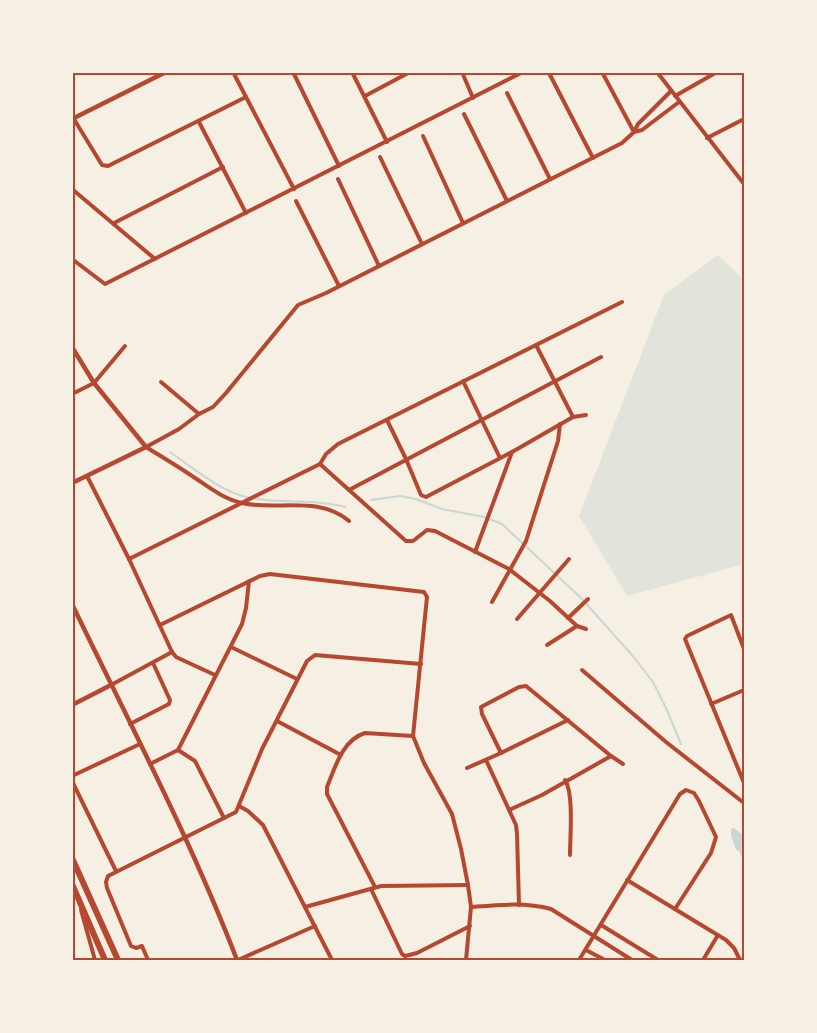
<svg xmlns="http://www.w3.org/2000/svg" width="817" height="1033" font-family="Manrope,sans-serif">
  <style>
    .green { fill: #e2e4dc }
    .water { fill: #c9d6d2 }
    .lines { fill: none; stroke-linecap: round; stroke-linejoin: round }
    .stream { stroke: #c9d6d2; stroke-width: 2 }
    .minor { stroke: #b5482f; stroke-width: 4 }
    .tertiary { stroke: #b5482f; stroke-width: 4.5 }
    .trunk { stroke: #b5482f; stroke-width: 6 }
    .neatline { fill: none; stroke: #b5482f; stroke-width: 2 }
  </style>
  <rect width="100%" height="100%" fill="#f6efe4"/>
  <!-- green -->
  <path class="green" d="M 718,255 L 744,280 L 744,564 L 627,596 L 579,516 L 664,295 Z"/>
  <!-- water -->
  <path class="water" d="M 731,828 L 734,828 L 744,836 L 744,862 L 739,851 L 736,850 L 731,835 Z"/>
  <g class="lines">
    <!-- stream -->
    <g class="stream">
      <path d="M 170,452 C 192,467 220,491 246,497 C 279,505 313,498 345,507"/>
      <path d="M 371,500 L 400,496 L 416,499 L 442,509 L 484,517 L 502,524 L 581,598 L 632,655 L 653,682 L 666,708 L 681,744"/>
    </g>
    <!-- minor -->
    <g class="minor">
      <path d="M 233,72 L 294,189"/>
      <path d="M 293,72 L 339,166"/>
      <path d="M 352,72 L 387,142"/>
      <path d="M 462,72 L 473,98"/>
      <path d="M 602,72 L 634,132"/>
      <path d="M 657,72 L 744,184"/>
      <path d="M 549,73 L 593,158"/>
      <path d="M 507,93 L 550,179"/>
      <path d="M 365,96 L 410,72"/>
      <path d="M 675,96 L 717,72"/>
      <path d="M 464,114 L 507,201"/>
      <path d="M 72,116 L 102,165 L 108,166 L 246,97"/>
      <path d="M 199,122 L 246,213"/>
      <path d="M 634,132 L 642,130 L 679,102"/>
      <path d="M 423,136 L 463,223"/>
      <path d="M 707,138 L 744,119"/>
      <path d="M 380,157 L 422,244"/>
      <path d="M 338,179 L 379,266"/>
      <path d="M 72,189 L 155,259"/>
      <path d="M 296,201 L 339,286"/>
      <path d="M 114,223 L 223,167"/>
      <path d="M 72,259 L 105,284 L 523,72"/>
      <path d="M 536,345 L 573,417"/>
      <path d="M 463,381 L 500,458"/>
      <path d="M 161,382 L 199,414"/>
      <path d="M 72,394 L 94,383 L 125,346"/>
      <path d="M 387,420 L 406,459 L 421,495 L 426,497 L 512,452 L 573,417 L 586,415"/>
      <path d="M 320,464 L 406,541 L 413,541 L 427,530 L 435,531 L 509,569 L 550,601 L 577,626 L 586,629"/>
      <path d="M 87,476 L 129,559 L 172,652 L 176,657 L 215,675"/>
      <path d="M 349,490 L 601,357"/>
      <path d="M 349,521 C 318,495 277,511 242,503 C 224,499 210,488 195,478 C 179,467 162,457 146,447 L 179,429 L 199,414 L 213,407 L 226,393 L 298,305 L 326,293 L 622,143 L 634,132 L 638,124 L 671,91"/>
      <path d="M 475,552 L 512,452"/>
      <path d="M 129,559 L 320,464 L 326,454 L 338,444 L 622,302"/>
      <path d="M 492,602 L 526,541 L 558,441 L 560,424"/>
      <path d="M 568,618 L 588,599"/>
      <path d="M 517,619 L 569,559"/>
      <path d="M 160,625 L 260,576 L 270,574 L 424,592 L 427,597 L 413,736 L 424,763 L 452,814 L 461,849 L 468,885 L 471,907 L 466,960"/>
      <path d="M 547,645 L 577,626"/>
      <path d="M 231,647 L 297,679"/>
      <path d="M 744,649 L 731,615 L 687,636 L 685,639 L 744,783"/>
      <path d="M 582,670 L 666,742 L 744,803"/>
      <path d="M 111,685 L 172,652"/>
      <path d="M 711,704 L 744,690"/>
      <path d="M 277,721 L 341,755"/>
      <path d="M 130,724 L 169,704 L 170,700 L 153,663"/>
      <path d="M 178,750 L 195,761 L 224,818"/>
      <path d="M 501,753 L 482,714 L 481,707 L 519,687 L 526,686 L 611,756 L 623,764"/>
      <path d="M 486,760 L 516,825 L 517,834 L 519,905"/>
      <path d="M 150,764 L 178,750 L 242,624 L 246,608 L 249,581"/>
      <path d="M 467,768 L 501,753 L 568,720"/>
      <path d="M 72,776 L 140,744"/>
      <path d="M 565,780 C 574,793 570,837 570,855"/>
      <path d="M 72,781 L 116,871"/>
      <path d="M 239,806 L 248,811 L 263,825 L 332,960"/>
      <path d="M 509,810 L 542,795 L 611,756"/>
      <path d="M 627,880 L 726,940 L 734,948 L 740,960"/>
      <path d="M 375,887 L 327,794 L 327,787 C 335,768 342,740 365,733 L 413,736"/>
      <path d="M 371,889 L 402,954 L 405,956 L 417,953 L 470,926"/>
      <path d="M 305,907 L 381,886 L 468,885"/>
      <path d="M 471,907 C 497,905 525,902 551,909 L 632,960"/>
      <path d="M 81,910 L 95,960"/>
      <path d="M 601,925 L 658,960"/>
      <path d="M 586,950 L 605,960"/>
      <path d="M 148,960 L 142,946 L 136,948 L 131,946 L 107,888 L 106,882 L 108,876 L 236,812 L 262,749 L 307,661 L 315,655 L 421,664"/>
      <path d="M 238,960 L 315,926"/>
      <path d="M 579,960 L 680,794 L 686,790 L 694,793 L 699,801 L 716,837 L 711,853 L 675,909"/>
      <path d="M 703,960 L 718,935"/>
    </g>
    <!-- tertiary -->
    <g class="tertiary">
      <path d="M 72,119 L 166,72"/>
      <path d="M 72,347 L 94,383 L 146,447 L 72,483"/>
      <path d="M 72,604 C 129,722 190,838 237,960"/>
      <path d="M 72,705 L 111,685"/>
    </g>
    <!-- trunk -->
    <g class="trunk">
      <path d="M 72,858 L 118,960"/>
      <path d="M 72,884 L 105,960"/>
    </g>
  </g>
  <!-- border -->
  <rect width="817" height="1033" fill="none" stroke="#f6efe4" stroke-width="148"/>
  <rect x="74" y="74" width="669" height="885" class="neatline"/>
</svg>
